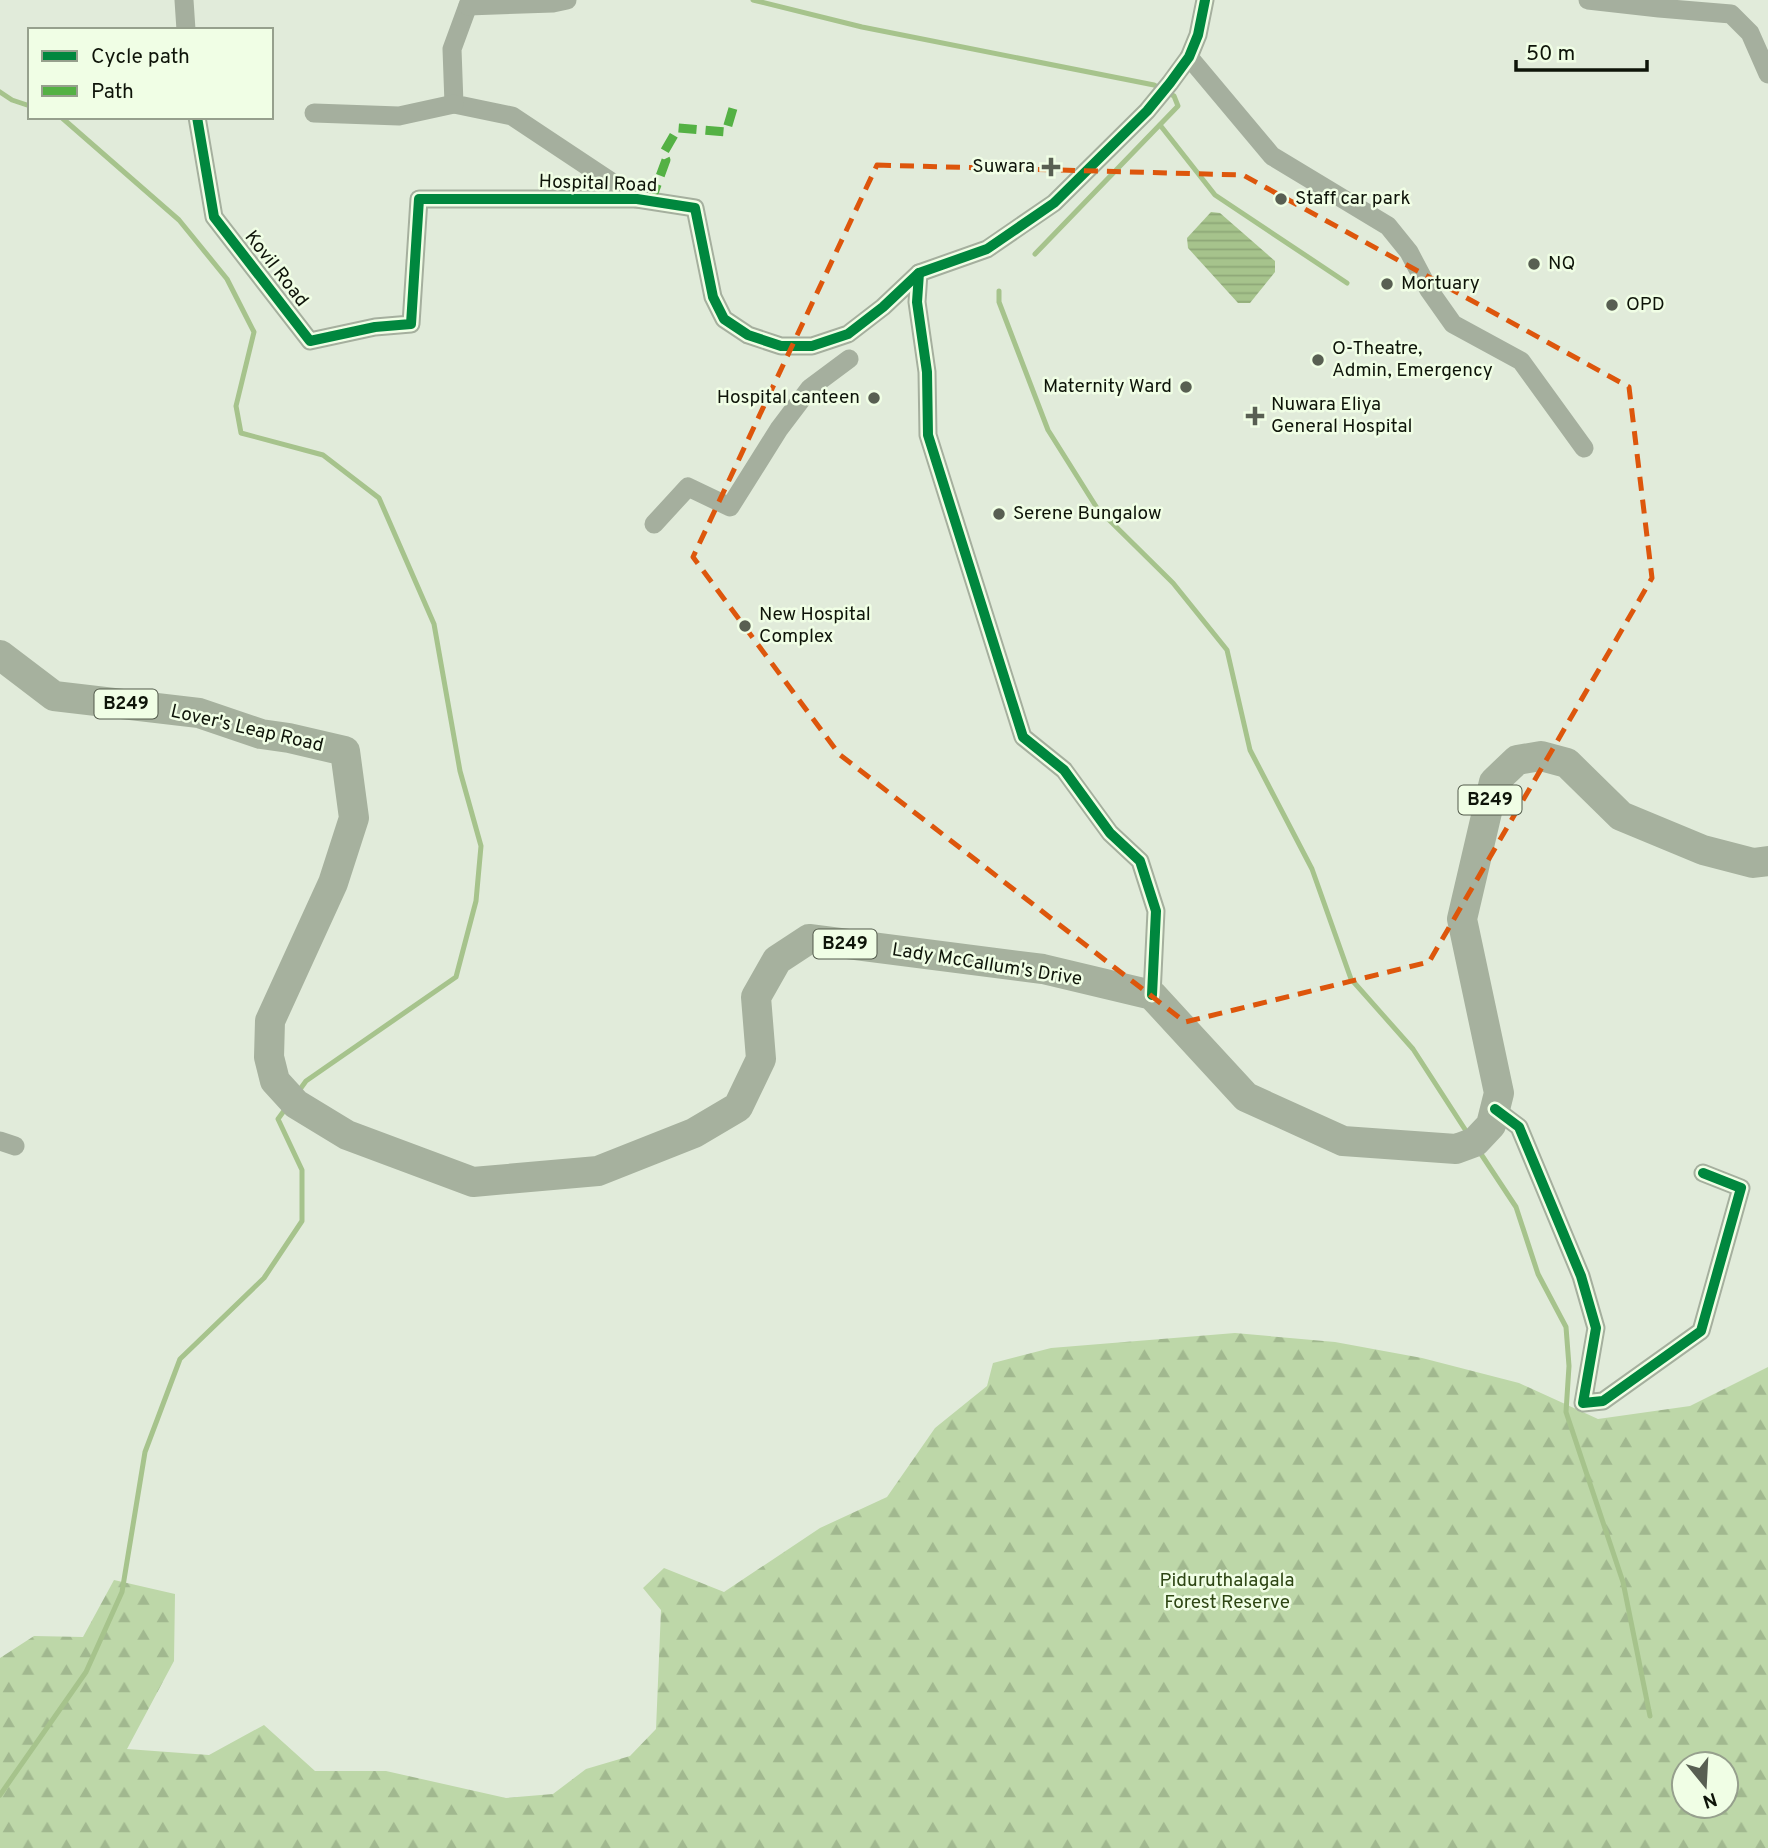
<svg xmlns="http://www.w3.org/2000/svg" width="1768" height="1848" font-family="Overpass,sans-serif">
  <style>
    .forest { fill: url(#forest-firs); fill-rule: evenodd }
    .water { fill: url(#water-rules) }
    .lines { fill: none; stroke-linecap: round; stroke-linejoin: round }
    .stream { stroke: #a6c38c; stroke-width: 5 }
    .street { stroke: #a5af9e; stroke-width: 19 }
    .primary { stroke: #a6b19e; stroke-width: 30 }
    .quiet { stroke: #54b144; stroke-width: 9; stroke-dasharray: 18 9; stroke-linecap: butt }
    .cycleway-casing { stroke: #f0fee5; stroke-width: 15 }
    .cycleway { stroke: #00873e; stroke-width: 10 }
    .marked { fill: none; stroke: #dd560c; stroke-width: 5; stroke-dasharray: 14 9; stroke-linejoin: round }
    .poi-dot { fill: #585f52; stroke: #f0fee5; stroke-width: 2.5 }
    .labels { text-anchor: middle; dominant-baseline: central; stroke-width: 5; stroke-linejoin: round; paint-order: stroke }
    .shield { fill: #f0fee5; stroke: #525a4b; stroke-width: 2 }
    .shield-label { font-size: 18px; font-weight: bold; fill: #0e1409 }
    .poi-label { font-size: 19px; fill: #0e1409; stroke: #f0fee5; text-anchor: start }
    .street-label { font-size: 19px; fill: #0e1409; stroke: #f0fee5 }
    .park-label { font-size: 19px; fill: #2d4513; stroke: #f0fee5 }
  </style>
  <defs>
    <pattern id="forest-firs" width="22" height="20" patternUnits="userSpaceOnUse" patternTransform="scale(1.75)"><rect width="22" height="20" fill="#bdd7a8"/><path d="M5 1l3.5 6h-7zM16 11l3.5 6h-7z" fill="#a1b88f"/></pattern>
    <pattern id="water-rules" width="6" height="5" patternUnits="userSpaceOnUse" patternTransform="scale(1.75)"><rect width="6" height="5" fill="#a6c38c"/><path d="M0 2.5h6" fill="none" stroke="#8ea777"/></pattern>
  </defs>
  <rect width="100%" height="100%" fill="#e1ebda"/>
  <!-- forest -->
  <path class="forest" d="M 1235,1333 L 1335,1342 L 1422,1358 L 1519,1383 L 1598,1419 L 1690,1406 L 1768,1367 L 1768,1848 L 0,1848 L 0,1658 L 34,1636 L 83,1637 L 114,1580 L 175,1594 L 174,1661 L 127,1749 L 209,1755 L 264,1725 L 315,1771 L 386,1771 L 506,1798 L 553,1794 L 586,1769 L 630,1756 L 656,1729 L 661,1610 L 643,1588 L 664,1568 L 724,1592 L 820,1528 L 887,1497 L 935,1428 L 987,1386 L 993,1363 L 1051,1348 ZM 1684,1764 L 1726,1764 L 1726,1806 L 1684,1806 Z"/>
  <!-- water -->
  <path class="water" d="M 1211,212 L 1220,213 L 1275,261 L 1275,272 L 1250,303 L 1238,303 L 1188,248 L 1187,238 Z"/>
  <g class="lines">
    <!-- stream -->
    <g class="stream">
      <path d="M 753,0 L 862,27 L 1154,85 L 1174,96 L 1178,106 L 1035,254"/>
      <path d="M 0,92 L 12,100 L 30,106"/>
      <path d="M 61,117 L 179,220 L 227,279 L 254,332 L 236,406 L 241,433 L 323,455 L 379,498 L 434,624 L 460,771 L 481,846 L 476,901 L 456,977 L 306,1081 L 298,1092"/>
      <path d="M 1160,125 L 1215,195 L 1347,283"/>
      <path d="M 999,291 L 999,302 L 1048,430 L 1097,508 L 1173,583 L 1227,650 L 1250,750 L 1312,869 L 1351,979 L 1413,1049 L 1468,1134"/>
      <path d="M 1479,1151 L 1516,1207 L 1538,1274 L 1566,1327 L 1569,1366 L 1566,1412 L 1623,1582 L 1650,1716"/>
      <path d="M 0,1795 L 86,1672 L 122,1592 L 145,1452 L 180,1359 L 264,1278 L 302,1221 L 302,1170 L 278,1119 L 286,1108"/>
    </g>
    <!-- street -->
    <g class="street">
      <path d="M 184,0 L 186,30"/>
      <path d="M 470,0 L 452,49 L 454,104 L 512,116 L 637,199"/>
      <path d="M 1588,0 L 1659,8 L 1731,14 L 1750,33 L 1768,74"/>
      <path d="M 468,6 L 553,3 L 567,0"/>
      <path d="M 1189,57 L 1272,156 L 1388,226 L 1409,252 L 1429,290 L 1453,324 L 1521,361 L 1584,448"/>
      <path d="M 314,113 L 399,116 L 454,104"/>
      <path d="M 197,117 L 214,217 L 310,341 L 375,327 L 411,324 L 419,199 L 637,199 L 695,208 L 713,297 L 724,319 L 748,335 L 781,346 L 812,346 L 848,334 L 883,307 L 919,273 L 987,249 L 1054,203 L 1147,111 L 1170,83 L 1189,57 L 1198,35 L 1205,0"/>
      <path d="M 919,273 L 917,302 L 927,372 L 928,435 L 1023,737 L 1064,770 L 1110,833 L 1140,861 L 1156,911 L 1152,995"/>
      <path d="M 654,524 L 688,487 L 730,507 L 779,429 L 810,388 L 849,359"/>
      <path d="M 1495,1109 L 1519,1127 L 1581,1276 L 1596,1328 L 1583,1403 L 1603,1401 L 1701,1331 L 1741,1188 L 1703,1173"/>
      <path d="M 0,1141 L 15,1146"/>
    </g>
    <!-- primary -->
    <path class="primary" d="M 0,655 L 54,696 L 199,713 L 261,734 L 289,738 L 345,751 L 354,818 L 333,883 L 270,1021 L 269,1057 L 275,1081 L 296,1104 L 347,1135 L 473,1182 L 598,1171 L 694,1133 L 738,1107 L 761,1059 L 756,997 L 777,960 L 809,939 L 1043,969 L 1152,995 L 1246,1097 L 1343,1141 L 1456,1149 L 1475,1142 L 1491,1125 L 1499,1093 L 1462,919 L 1494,782 L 1517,760 L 1541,756 L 1567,763 L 1621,816 L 1703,850 L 1753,863 L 1768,861"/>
    <!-- quiet -->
    <path class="quiet" d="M 651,201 L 666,160 L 663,154 L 678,128 L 726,132 L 734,105"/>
    <!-- cycleway casing -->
    <g class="cycleway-casing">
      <g id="cycleway">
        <path d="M 197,117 L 214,217 L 310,341 L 375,327 L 411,324 L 419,199 L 637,199 L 695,208 L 713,297 L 724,319 L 748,335 L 781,346 L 812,346 L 848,334 L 883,307 L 919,273 L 987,249 L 1054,203 L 1147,111 L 1170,83 L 1189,57 L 1198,35 L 1205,0"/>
        <path d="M 919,273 L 917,302 L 927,372 L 928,435 L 1023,737 L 1064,770 L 1110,833 L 1140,861 L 1156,911 L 1152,995"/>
        <path d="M 1495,1109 L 1519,1127 L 1581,1276 L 1596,1328 L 1583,1403 L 1603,1401 L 1701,1331 L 1741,1188 L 1703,1173"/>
      </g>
    </g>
    <!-- cycleway -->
    <use href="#cycleway" class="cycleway"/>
  </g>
  <!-- marked area -->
  <path class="marked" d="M 877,165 L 1243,175 L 1629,387 L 1652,578 L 1429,962 L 1185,1022 L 839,754 L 693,557 Z"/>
  <!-- markers -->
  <g class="poi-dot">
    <path d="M1047.5 156.5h7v7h7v7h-7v7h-7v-7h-7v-7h7z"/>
    <circle cx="1281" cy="199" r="7"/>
    <circle cx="1534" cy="264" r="7"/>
    <circle cx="1387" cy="284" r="7"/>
    <circle cx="1612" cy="305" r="7"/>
    <circle cx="1318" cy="360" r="7"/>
    <circle cx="1186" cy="387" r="7"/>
    <circle cx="874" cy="398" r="7"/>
    <path d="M1251.5 405.5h7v7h7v7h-7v7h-7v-7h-7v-7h7z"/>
    <circle cx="999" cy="514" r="7"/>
    <circle cx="745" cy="626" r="7"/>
  </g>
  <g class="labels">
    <!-- shield labels -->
    <g class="shield">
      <rect x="94.5" y="689.5" width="63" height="29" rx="5"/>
      <rect x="1458.5" y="785.5" width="63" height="29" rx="5"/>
      <rect x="813.5" y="929.5" width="63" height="29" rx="5"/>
    </g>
    <g class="shield-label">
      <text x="126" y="704">B249</text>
      <text x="1490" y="800">B249</text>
      <text x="845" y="944">B249</text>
    </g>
    <!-- poi labels -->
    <g class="poi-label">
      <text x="1035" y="167" text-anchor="end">Suwara</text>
      <text x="1295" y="199">Staff car park</text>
      <text x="1548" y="264">NQ</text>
      <text x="1401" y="284">Mortuary</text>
      <text x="1626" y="305">OPD</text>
      <text x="1332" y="349">O-Theatre,<tspan x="1332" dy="22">Admin, Emergency</tspan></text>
      <text x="1172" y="387" text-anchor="end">Maternity Ward</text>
      <text x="860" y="398" text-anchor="end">Hospital canteen</text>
      <text x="1271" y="405">Nuwara Eliya<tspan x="1271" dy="22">General Hospital</tspan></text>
      <text x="1013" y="514">Serene Bungalow</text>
      <text x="759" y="615">New Hospital<tspan x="759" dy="22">Complex</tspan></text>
    </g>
    <!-- street labels -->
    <g class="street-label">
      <text transform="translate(598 184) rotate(2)">Hospital Road</text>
      <text transform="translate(276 269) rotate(52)">Kovil Road</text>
      <text transform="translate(247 729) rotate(13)">Lover's Leap Road</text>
      <text transform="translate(987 965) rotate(9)">Lady McCallum's Drive</text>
    </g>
    <!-- park labels -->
    <g class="park-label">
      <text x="1227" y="1581">Piduruthalagala<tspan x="1227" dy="22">Forest Reserve</tspan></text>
    </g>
  </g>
  <!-- legend -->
  <rect x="28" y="28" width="245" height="91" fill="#f0fee5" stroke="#96a08d" stroke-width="2"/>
  <rect x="42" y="51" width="35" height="10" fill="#00873e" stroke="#96a08d" stroke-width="2"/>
  <text x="91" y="63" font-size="21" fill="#0e1409">Cycle path</text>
  <rect x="42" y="86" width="35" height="10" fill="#54b144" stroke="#96a08d" stroke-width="2"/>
  <text x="91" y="98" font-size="21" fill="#0e1409">Path</text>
  <!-- north arrow -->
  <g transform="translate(1705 1785) rotate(162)"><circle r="33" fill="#f0fee5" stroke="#96a08d" stroke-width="2"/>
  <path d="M0-5L12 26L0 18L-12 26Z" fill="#585f52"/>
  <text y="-10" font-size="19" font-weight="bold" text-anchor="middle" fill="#0e1409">N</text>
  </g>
  <!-- scale -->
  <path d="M1516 60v10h131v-10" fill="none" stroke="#0e1409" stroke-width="3.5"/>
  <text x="1526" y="60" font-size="21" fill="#0e1409" stroke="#f0fee5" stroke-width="5" paint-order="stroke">50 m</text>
</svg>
